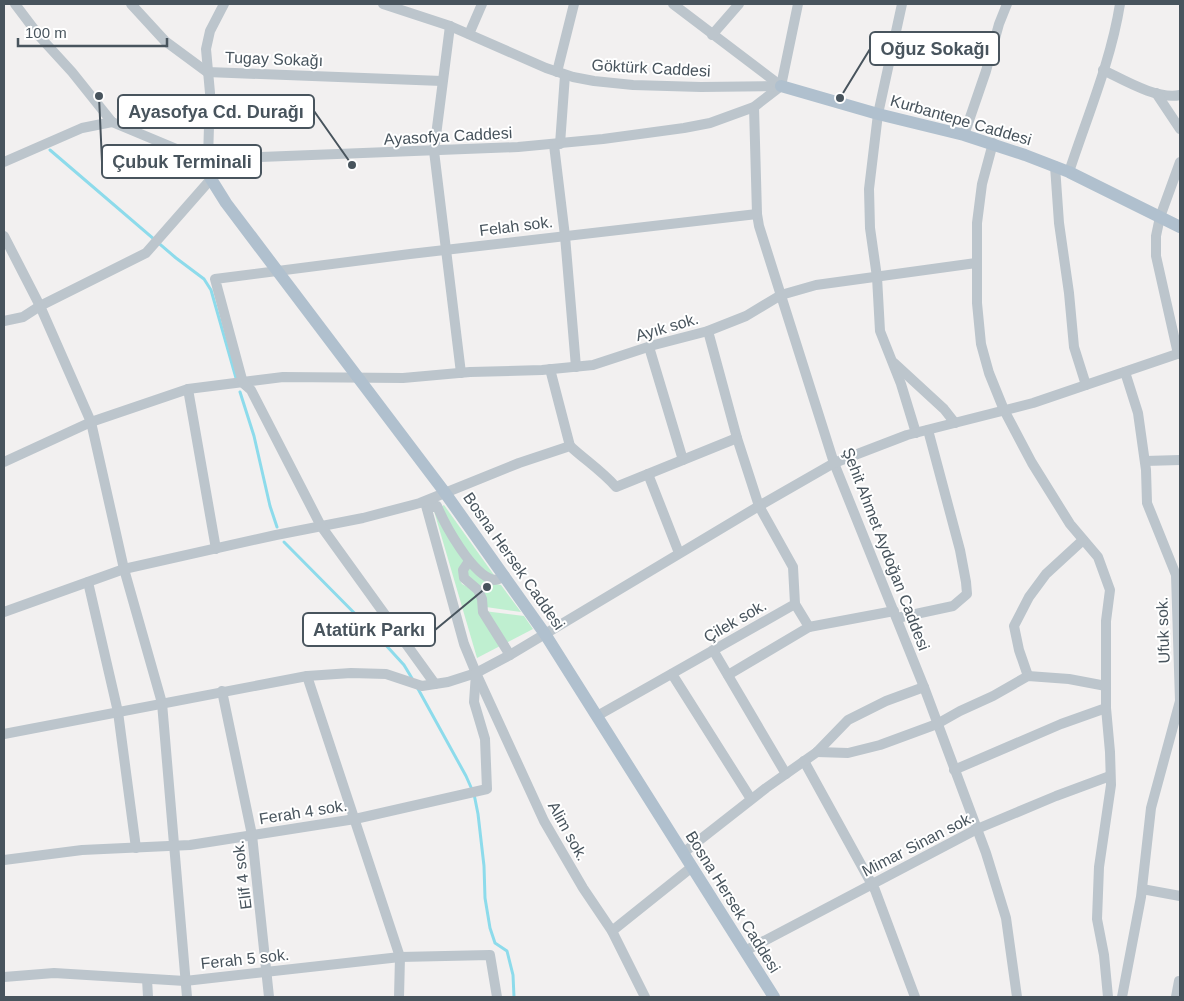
<svg xmlns="http://www.w3.org/2000/svg" width="1184" height="1001" font-family="Arial,sans-serif">
  <style>
    .green { fill: #bfefd0 }
    .lines { fill: none; stroke-linecap: round; stroke-linejoin: round }
    .stream { stroke: #8ddbeb; stroke-width: 3 }
    .minor { stroke: #bcc5cc; stroke-width: 10 }
    .major { stroke: #b0c0ce; stroke-width: 12 }
    .labels { text-anchor: middle; dominant-baseline: central; stroke-width: 4; stroke-linejoin: round; paint-order: stroke }
    .street-label { font-size: 16px; fill: #48545d; stroke: #fff }
    .leader { fill: none; stroke: #48545d; stroke-width: 2 }
    .callout-dot { fill: #48545d; stroke: #fff; stroke-width: 2 }
    .callout { fill: #fff; stroke: #48545d; stroke-width: 2 }
    .callout-label { font-size: 18px; text-anchor: middle; font-weight: bold; fill: #48545d }
  </style>
  <rect width="100%" height="100%" fill="#f2f0f0"/>
  <!-- green -->
  <g class="green">
    <path d="M 444,505 L 494,575 L 491,576 L 471,560 L 439,508 Z"/>
    <path d="M 434,511 L 465,558 L 460,580 L 462,584 L 475,591 L 502,645 L 477,658 Z"/>
    <path d="M 470,565 L 496,584 L 501,585 L 521,612 L 486,607 L 465,572 Z"/>
    <path d="M 484,611 L 524,616 L 533,629 L 506,643 Z"/>
  </g>
  <g class="lines">
    <!-- stream -->
    <g class="stream">
      <path d="M 50,150 L 176,258 L 204,279 L 211,290 L 236,378"/>
      <path d="M 240,392 L 254,436 L 270,506 L 277,527"/>
      <path d="M 284,542 L 383,642 L 404,665 L 413,680"/>
      <path d="M 417,687 L 466,776 L 474,794 L 478,814 L 484,866 L 485,898 L 490,928 L 495,943 L 507,951 L 513,975 L 514,997"/>
    </g>
    <!-- minor -->
    <g class="minor">
      <path d="M 15,4 L 40,37 L 72,72 L 112,122 L 179,150 L 208,159 L 518,147 L 603,139 L 684,128 L 710,123 L 754,107 L 781,86"/>
      <path d="M 131,4 L 165,41 L 207,72 L 442,81"/>
      <path d="M 383,4 L 450,26 L 546,68 L 573,77 L 594,81 L 633,85 L 701,87 L 781,86"/>
      <path d="M 673,4 L 781,86"/>
      <path d="M 902,4 L 878,114 L 869,189 L 870,228 L 877,277 L 880,331 L 901,384 L 916,433"/>
      <path d="M 450,26 L 434,151 L 461,373"/>
      <path d="M 469,34 L 482,4"/>
      <path d="M 712,35 L 739,4"/>
      <path d="M 1103,70 C 1124,80 1157,100 1180,95"/>
      <path d="M 557,72 L 574,4"/>
      <path d="M 781,86 L 798,4"/>
      <path d="M 1156,93 L 1180,129"/>
      <path d="M 754,107 L 757,214 L 759,226 L 834,463 L 924,687 L 986,853 L 1006,918 L 1017,997"/>
      <path d="M 964,135 L 986,71 L 999,24 L 1007,4"/>
      <path d="M 993,143 L 982,184 L 977,223 L 977,303 L 981,344 L 989,373 L 1004,410 L 1032,463 L 1070,524 L 1098,557 L 1110,590 L 1106,621 L 1106,708 L 1110,752 L 1111,785 L 1099,867 L 1097,919 L 1104,955 L 1108,997"/>
      <path d="M 560,144 L 565,75"/>
      <path d="M 554,145 L 565,236 L 576,367"/>
      <path d="M 208,159 L 210,93 L 206,49 L 210,31 L 224,4"/>
      <path d="M 4,162 L 82,128 L 112,122"/>
      <path d="M 1055,166 L 1059,223 L 1069,293 L 1074,347 L 1086,385"/>
      <path d="M 1069,172 C 1087,117 1111,61 1120,4"/>
      <path d="M 4,236 L 40,306 L 91,422 L 124,569 L 162,703 L 187,997"/>
      <path d="M 4,321 L 23,317 L 40,306 L 146,253 L 211,179"/>
      <path d="M 708,331 L 737,438"/>
      <path d="M 649,347 L 683,460"/>
      <path d="M 1178,354 L 1156,256 L 1156,236 L 1160,217 L 1180,162"/>
      <path d="M 894,363 L 944,409 L 955,423"/>
      <path d="M 550,369 L 570,446"/>
      <path d="M 188,389 L 216,549"/>
      <path d="M 1145,461 L 1180,460"/>
      <path d="M 4,462 L 91,422 L 188,389 L 283,377 L 403,378 L 470,372 L 542,370 L 593,365 L 654,345 L 708,331 L 746,316 L 781,295 L 816,285 L 976,263"/>
      <path d="M 648,474 L 679,553"/>
      <path d="M 425,502 L 464,644 L 476,673 L 544,821 L 583,888 L 612,931 L 645,997"/>
      <path d="M 427,508 L 437,506 C 445,525 472,575 494,580 C 498,580 501,578 505,576"/>
      <path d="M 469,561 L 463,570 L 464,578 L 478,590 L 482,599 L 483,612 L 510,655"/>
      <path d="M 88,582 L 118,712 L 136,848"/>
      <path d="M 4,612 L 124,569 L 276,535 L 363,518 L 420,503 L 519,463 L 570,446 C 585,460 602,471 616,487 L 737,438 L 759,506 L 793,567 L 795,604 L 597,716"/>
      <path d="M 897,618 L 953,606 L 967,594 L 966,582 L 960,550 L 928,430"/>
      <path d="M 809,627 L 894,611"/>
      <path d="M 713,650 L 786,774"/>
      <path d="M 672,674 L 751,799"/>
      <path d="M 728,675 L 809,627 L 795,604"/>
      <path d="M 307,676 L 400,957 L 399,997"/>
      <path d="M 1028,676 L 1019,650 L 1014,626 L 1029,597 L 1046,574 L 1083,540"/>
      <path d="M 435,684 L 321,526 L 251,390 L 243,383 L 215,279 L 410,254 L 757,214"/>
      <path d="M 222,691 L 252,835 L 269,997"/>
      <path d="M 4,734 L 307,676 L 351,673 L 386,674 L 422,686 L 448,682 L 476,673 L 510,655 L 759,506 L 834,463 L 907,435 L 1033,403 L 1180,353"/>
      <path d="M 817,752 L 848,753 L 880,745 L 937,724 L 960,711 L 993,696 L 1028,676 L 1069,679 L 1106,686"/>
      <path d="M 804,761 L 875,890 L 915,997"/>
      <path d="M 954,770 L 1061,724 L 1106,708"/>
      <path d="M 683,853 L 766,788 L 817,752 L 848,720 L 886,701 L 924,687"/>
      <path d="M 4,860 L 82,850 L 190,845 L 355,819 L 487,789 L 485,739 L 474,702 L 476,673"/>
      <path d="M 1142,889 L 1180,896"/>
      <path d="M 612,931 L 692,867"/>
      <path d="M 745,951 L 977,829 L 1056,796 L 1110,776"/>
      <path d="M 4,977 L 54,973 L 185,981 L 400,957 L 490,955 L 497,997"/>
      <path d="M 147,979 L 148,997"/>
      <path d="M 1122,997 L 1141,897 L 1151,808 L 1180,701 L 1176,575 L 1147,503 L 1146,470 L 1138,413 L 1125,372"/>
      <path d="M 1176,997 L 1179,981 L 1180,981"/>
    </g>
    <!-- major -->
    <g class="major">
      <path d="M 781,86 L 878,114 L 964,135 L 1025,155 L 1069,172 L 1180,227"/>
      <path d="M 208,159 L 211,179 L 226,203 L 443,490 L 545,634 L 774,997"/>
    </g>
  </g>
  <g class="labels">
    <!-- street labels -->
    <g class="street-label">
      <text transform="translate(274 59) rotate(2)">Tugay Sokağı</text>
      <text transform="translate(651 68) rotate(3)">Göktürk Caddesi</text>
      <text transform="translate(961 120) rotate(16)">Kurbantepe Caddesi</text>
      <text transform="translate(448 136) rotate(-3)">Ayasofya Caddesi</text>
      <text transform="translate(516 226) rotate(-7)">Felah sok.</text>
      <text transform="translate(667 327) rotate(-16)">Ayık sok.</text>
      <text transform="translate(886 549) rotate(69)">Şehit Ahmet Aydoğan Caddesi</text>
      <text transform="translate(514 561) rotate(55)">Bosna Hersek Caddesi</text>
      <text transform="translate(735 621) rotate(-30)">Çilek sok.</text>
      <text transform="translate(1163 630) rotate(-92)">Ufuk sok.</text>
      <text transform="translate(303 812) rotate(-9)">Ferah 4 sok.</text>
      <text transform="translate(568 831) rotate(61)">Alim sok.</text>
      <text transform="translate(918 844) rotate(-27)">Mimar Sinan sok.</text>
      <text transform="translate(242 875) rotate(-97)">Elif 4 sok.</text>
      <text transform="translate(733 902) rotate(58)">Bosna Hersek Caddesi</text>
      <text transform="translate(245 959) rotate(-6)">Ferah 5 sok.</text>
    </g>
  </g>
  <!-- callouts -->
  <path class="leader" d="M840 98L870 49M352 165L314 111M99 96L102 162M487 587L435 630"/>
  <g class="callout-dot">
    <circle cx="840" cy="98" r="5"/>
    <circle cx="352" cy="165" r="5"/>
    <circle cx="99" cy="96" r="5"/>
    <circle cx="487" cy="587" r="5"/>
  </g>
  <g class="callout">
    <rect x="870" y="32" width="129" height="33" rx="5"/>
    <rect x="118" y="95" width="196" height="33" rx="5"/>
    <rect x="102" y="145" width="159" height="33" rx="5"/>
    <rect x="303" y="613" width="132" height="33" rx="5"/>
  </g>
  <g class="callout-label">
    <text x="935" y="55">Oğuz Sokağı</text>
    <text x="216" y="118">Ayasofya Cd. Durağı</text>
    <text x="182" y="168">Çubuk Terminali</text>
    <text x="369" y="636">Atatürk Parkı</text>
  </g>
  <!-- border -->
  <rect width="1184" height="1001" fill="none" stroke="#48545d" stroke-width="10"/>
  <!-- scale -->
  <path d="M18 38v8h149v-8" fill="none" stroke="#48545d" stroke-width="2.5"/>
  <text x="25" y="38" font-size="15" fill="#48545d" stroke="#ffffff" stroke-width="4" paint-order="stroke">100 m</text>
</svg>
